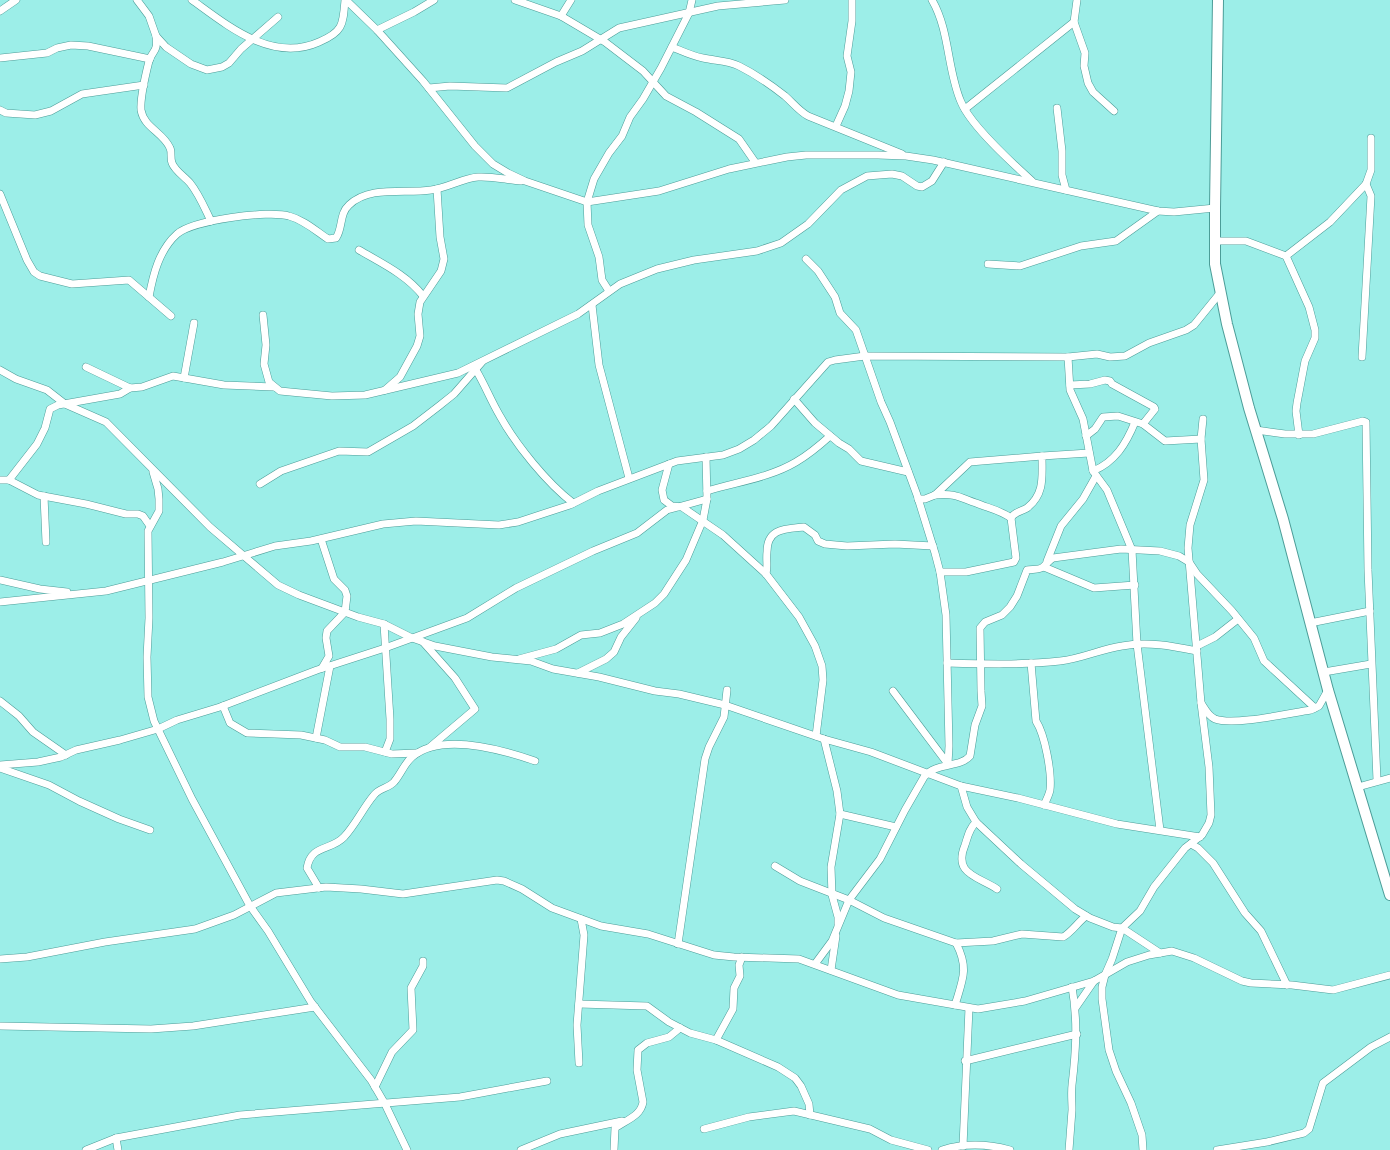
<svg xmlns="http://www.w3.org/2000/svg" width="1390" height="1150" font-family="Quicksand,sans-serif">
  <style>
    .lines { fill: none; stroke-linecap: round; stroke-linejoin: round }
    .street-casing { stroke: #4c9d98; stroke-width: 8 }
    .secondary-casing { stroke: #4c9d98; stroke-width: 12 }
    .street { stroke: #fff; stroke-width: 7 }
    .secondary { stroke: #fff; stroke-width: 10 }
  </style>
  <rect width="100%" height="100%" fill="#9ceee8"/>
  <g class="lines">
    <!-- street casing -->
    <g class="street-casing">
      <g id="street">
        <path d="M 137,0 L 149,16 L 156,36 L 166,47 L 191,64 L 207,70 L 222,67 L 229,63 L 241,49 L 278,17"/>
        <path d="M 192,0 C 228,26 272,63 319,42 C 343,32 343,25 345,0"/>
        <path d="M 346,0 L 377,30 L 423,81 L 475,146 L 493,164 L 508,173 L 525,181 L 587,202 L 659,191 L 729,169 L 787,157 L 806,155 L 878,155 L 906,156 L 933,160 L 1158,211 L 1174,212 L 1215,208"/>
        <path d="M 515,0 L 561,16 L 605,42 L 643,71 L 666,96 L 696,112 L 739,139 L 755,162"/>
        <path d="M 932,0 C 950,31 947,70 961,102 C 971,126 1012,163 1032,181"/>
        <path d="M 0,11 L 16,0"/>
        <path d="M 561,16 L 571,0"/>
        <path d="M 1074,22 L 1085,53 L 1084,66 L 1088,83 L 1093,92 L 1114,111"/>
        <path d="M 377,30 L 414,12 L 434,0"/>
        <path d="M 156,36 C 158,53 153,49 149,61 C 146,73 140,98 141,110 C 144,128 163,132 170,148 C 172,152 170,158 172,163 C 175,171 185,177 190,183 C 199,194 205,209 211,221"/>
        <path d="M 672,47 C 682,51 692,56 703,58 C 716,61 727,60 739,66 C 755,74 771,85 785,96 C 793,103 799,111 808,116 L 902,154"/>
        <path d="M 0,58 L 47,53 L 57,48 L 71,45 L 88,46 L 150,59"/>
        <path d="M 429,88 L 450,86 L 507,88 L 556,62 L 582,51 L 619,28 L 718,6 L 785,0"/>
        <path d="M 1057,108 L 1062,151 L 1062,175 L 1066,190"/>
        <path d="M 965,109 L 1074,22 L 1077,0"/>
        <path d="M 0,110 L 6,113 L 35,115 L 51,111 L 82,94 L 144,85"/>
        <path d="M 836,126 L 845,106 L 849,91 L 851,72 L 847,56 L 852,21 L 852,0"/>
        <path d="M 0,194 L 27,260 L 34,272 L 40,276 L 72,284 L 129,280 L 171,316"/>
        <path d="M 1215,241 L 1246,241 L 1286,256 L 1309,307 L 1315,330 L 1315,338 L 1305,361 L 1297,403 L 1296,411 L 1299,435"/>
        <path d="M 359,250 C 381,263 407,275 423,296"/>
        <path d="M 1286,256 L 1330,222 L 1366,184 L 1371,170 L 1371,138"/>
        <path d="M 806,259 L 818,271 L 835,297 L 840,313 L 856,330 L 881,402 L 890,422 L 917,495 L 935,553 L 940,572 L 946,615 L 949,746 L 948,764"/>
        <path d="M 988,264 L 1020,266 L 1081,246 L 1116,241 L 1158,211"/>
        <path d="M 609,291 L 602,280 L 599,257 L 588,225 L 587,202 L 594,179 L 609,153 L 622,136 L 630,117 L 643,99 L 661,68 L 689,13 L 692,0"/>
        <path d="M 149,297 C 153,275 159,250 177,234 C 193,220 269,210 289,216 C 304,220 316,231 328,239 L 336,238 C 343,228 339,214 349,205 C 370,185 405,194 431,190 C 447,188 463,178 478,177 C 492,176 507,180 521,181"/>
        <path d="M 592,305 L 599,365 L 629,478"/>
        <path d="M 263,315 L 266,345 L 264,364 L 269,382 L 280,391 L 332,396 L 365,395 L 458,373 L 578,314 L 620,284 L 657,269 L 694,260 L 757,251 L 781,243 L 808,224 L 841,190 L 867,176 L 892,174 L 902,176 L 917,186 L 922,187 L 932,181 L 944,162"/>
        <path d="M 1068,357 L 1070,390 L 1083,419 L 1093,471 L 1107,490 L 1132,550 L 1137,644 L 1160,830"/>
        <path d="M 1362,357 L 1371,196 L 1366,184"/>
        <path d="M 86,367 L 130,388 L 142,387 L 173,376 L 224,385 L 274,387"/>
        <path d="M 0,370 L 16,379 L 47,390 L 65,404 L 106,422 L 210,527 L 278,585 L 299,595 L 358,617 L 384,624 L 412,638 L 435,646 L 492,657 L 531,661 L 553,669 L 599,677 L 655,691 L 679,694 L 725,705 L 824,739 L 871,752 L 961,786 L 1018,798 L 1117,824 L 1200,837"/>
        <path d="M 476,370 C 485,385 491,401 500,416 C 516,445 547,483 573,503"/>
        <path d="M 184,378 L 194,323"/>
        <path d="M 1070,385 L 1090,384 L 1105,380 L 1110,381 L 1112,384 L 1154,407 L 1155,409 L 1143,424"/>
        <path d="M 385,390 L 400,377 L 417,346 L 420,336 L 418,314 L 420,302 L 441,271 L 444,259 L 440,237 L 437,189"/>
        <path d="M 794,399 L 815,423 L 839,443 L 849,449 L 861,461 L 908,472"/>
        <path d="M 1203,419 L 1201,439 L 1204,480 L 1190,525 L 1188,548 L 1201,703 C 1205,709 1208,716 1215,719 C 1234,726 1290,713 1311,710 L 1319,706 L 1328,690"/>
        <path d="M 1256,430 L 1285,434 L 1313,434 L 1363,421 L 1366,422 L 1368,570 L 1377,780"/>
        <path d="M 1086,436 L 1095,429 L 1103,417 L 1118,416 L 1143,424 L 1165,441 L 1201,439"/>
        <path d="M 669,464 L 662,490 L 664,500 L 672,506 L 682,507 L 723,535 L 766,574 L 799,617 L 815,646 L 822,666 L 823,680 L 816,736"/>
        <path d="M 1093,471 C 1115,462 1126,444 1135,422"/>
        <path d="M 153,472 L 158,489 L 159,499 L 159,511 L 148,531 L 149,618 L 147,657 L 148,697 L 154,721 L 192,799 L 250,906 L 268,931 L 311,1002 L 371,1080 L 385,1104 L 407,1150"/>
        <path d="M 0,480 L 9,480 L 38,495 L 86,504 L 126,514 L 138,514 L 143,516 L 150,526"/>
        <path d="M 9,480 L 37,444 L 45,428 L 50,409 L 58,405 L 120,394 L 130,388"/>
        <path d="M 260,484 L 281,471 L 339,451 L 368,452 L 413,426 L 439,406 L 454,394 L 482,362"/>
        <path d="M 707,491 C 736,482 769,478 796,462 C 808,455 819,446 830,436"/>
        <path d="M 935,495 C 955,493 959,497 976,503 C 988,508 1000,510 1011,518"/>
        <path d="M 44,496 L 46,542"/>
        <path d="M 918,499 L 925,499 L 935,495 L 970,462 L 1042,456"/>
        <path d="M 321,539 L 334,579 L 345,590 L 347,596 L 345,612 L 327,631 L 326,638 L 329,656 L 322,668"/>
        <path d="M 1047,561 L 1061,526 L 1083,499 L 1096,476"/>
        <path d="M 1044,567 L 1094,588 L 1135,585"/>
        <path d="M 940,572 L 966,572 L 1014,562 L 1016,558 L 1011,518 C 1014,512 1022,511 1027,508 C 1045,494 1042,476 1042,456 L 1089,453"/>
        <path d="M 766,574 C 768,566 766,560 767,552 C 767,528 785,529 804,527 L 815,535 L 818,541 L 825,544 L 847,546 L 895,544 L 933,546"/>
        <path d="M 0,580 L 40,589 L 67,592"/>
        <path d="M 0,602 L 106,591 L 223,562 L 275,546 L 311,541 L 383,524 L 416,521 L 499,525 L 518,522 L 570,505 L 598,491 L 677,461 L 723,455 L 739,449 L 754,440 L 771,426 L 828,362 L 835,360 L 865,356 L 1068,357 L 1097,354 L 1110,357 L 1125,356 L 1149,343 L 1186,330 L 1194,325 L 1220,293"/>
        <path d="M 1310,623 L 1370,611"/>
        <path d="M 384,624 L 390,719 L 390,739 L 385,752"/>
        <path d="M 423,642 L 455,678 L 475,709 L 430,747"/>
        <path d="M 1197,646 L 1215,637 L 1238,619"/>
        <path d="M 519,659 L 556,649 L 581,635 L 600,633 L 623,624 L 655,603 L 664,594 L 686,560 L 703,520 L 707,499 L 706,457"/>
        <path d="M 947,663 C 985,664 1023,665 1060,661 C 1081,659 1101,649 1122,646 C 1147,641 1172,646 1197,651"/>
        <path d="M 1031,663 L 1036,721 C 1045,735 1052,773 1050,790 C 1049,795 1046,801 1044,805"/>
        <path d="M 1324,672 L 1371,664"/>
        <path d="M 578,673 L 606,659 L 614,652 L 621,637 L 636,618"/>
        <path d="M 893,691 L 948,764"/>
        <path d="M 0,701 L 19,716 L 33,732 L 66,755"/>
        <path d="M 223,706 L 230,723 L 247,733 L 301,735 L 325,740 L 340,747 L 365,747 L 392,754 L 417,753"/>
        <path d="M 316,738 L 330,666"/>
        <path d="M 824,739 L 837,791 L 840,814 L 831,867 L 832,895 L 838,917 L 838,924"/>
        <path d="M 0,765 L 38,762 L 61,757 L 76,750 L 120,740 L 158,729 L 177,720 L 220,707 L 317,670 L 385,648 L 467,618 L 516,588 L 593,551 L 637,533 L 667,510 L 707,499"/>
        <path d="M 0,768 L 49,785 L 79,801 L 119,819 L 150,830"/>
        <path d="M 961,786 L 967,807 L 976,822 L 1021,864 L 1075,909 L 1090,918 L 1113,927 L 1122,928 L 1160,953"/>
        <path d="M 1358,787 L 1390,778"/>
        <path d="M 840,814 L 896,827"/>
        <path d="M 976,822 C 969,829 968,836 965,845 C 953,874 977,876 997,889"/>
        <path d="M 1191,844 L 1198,848 L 1213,863 L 1245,913 L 1261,931 L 1287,985"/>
        <path d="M 775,866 L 800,881 L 849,900 L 884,918 L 956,943 C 969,968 963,979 955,1005"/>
        <path d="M 319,888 L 307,868 C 311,844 331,851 344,837 C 356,824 363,808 374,795 C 379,788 389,788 394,782 C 401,774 404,764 412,757 C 441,732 503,750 535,761"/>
        <path d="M 956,943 L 993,941 L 1022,934 L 1063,937 C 1071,933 1078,922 1086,916"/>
        <path d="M 678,944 L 705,759 L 709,747 L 724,717 L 727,690"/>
        <path d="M 0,959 L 27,957 L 105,942 L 195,929 L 234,915 L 276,893 L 326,887 L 361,889 L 403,894 L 497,880 L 504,881 L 522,889 L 552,908 L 601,926 L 648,934 L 714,955 L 734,957 L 799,959 L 898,995 L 978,1009 L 1025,1001 L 1094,981 L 1127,962 L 1149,955 L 1172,951 L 1194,958 L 1242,981 L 1251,983 L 1292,985 L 1333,990 L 1390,975"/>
        <path d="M 815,964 L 832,941 L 849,900 L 880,859 L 905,810 L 924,777 C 936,762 960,768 970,756 L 975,725 L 982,706 L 981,691 L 980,628 L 985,622 L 1002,615 L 1010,607 L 1017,596 L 1027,570 C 1032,569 1040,570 1043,567 C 1048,563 1048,561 1053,558 L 1121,549 L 1160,551 L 1179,556 L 1189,562 L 1197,574 L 1232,611 L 1254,638 L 1264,661 L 1315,708"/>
        <path d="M 831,970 L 836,936"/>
        <path d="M 579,1004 L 647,1006 L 669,1022 L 690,1033 L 716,1040 L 778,1067 L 795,1078 L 801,1086 L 809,1104 L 810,1115"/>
        <path d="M 1076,1007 L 1094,981"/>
        <path d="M 0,1026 L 151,1029 L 193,1026 L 315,1007"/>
        <path d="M 716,1040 L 733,1009 L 734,988 L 740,976 L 739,965 L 742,957"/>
        <path d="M 965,1061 L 1077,1034"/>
        <path d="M 579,1063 L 577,1025 L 584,935 L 581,919"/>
        <path d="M 375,1087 L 392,1052 L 413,1030 L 411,988 L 423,966 L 423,961"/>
        <path d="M 704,1129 L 749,1117 L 794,1111 L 870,1129 L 891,1140 L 928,1150"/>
        <path d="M 116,1138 L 118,1150"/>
        <path d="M 963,1146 L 969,1008"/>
        <path d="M 86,1150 L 116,1138 L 240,1115 L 460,1097 L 547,1081"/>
        <path d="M 521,1150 L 560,1134 L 622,1121"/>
        <path d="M 614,1150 L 615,1128 C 626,1120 641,1116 643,1102 L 637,1070 L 638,1050 L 647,1043 L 669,1037 L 680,1028"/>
        <path d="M 942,1150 C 965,1143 988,1144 1010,1150"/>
        <path d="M 1069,1150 C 1070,1137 1071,1123 1072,1110 C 1072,1102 1071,1093 1072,1085 C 1076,1051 1078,1021 1072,987"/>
        <path d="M 1143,1150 L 1142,1135 L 1131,1103 L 1116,1071 L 1109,1050 L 1102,999 L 1102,987 L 1105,975 L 1112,959 L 1122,928 L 1140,911 L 1154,887 L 1185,848 L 1202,835 L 1209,823 L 1211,815 L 1209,767 L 1201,703"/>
        <path d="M 1217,1150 L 1267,1142 L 1304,1133 L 1309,1129 L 1323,1083 L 1371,1047 L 1390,1037"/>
      </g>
    </g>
    <!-- secondary casing -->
    <g class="secondary-casing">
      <path id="secondary" d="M 1218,0 L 1215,208 L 1215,264 L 1227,324 L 1249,408 L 1283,519 L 1328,690 L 1390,895"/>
    </g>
    <!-- street -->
    <use href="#street" class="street"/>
    <!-- secondary -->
    <use href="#secondary" class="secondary"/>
  </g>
</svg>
